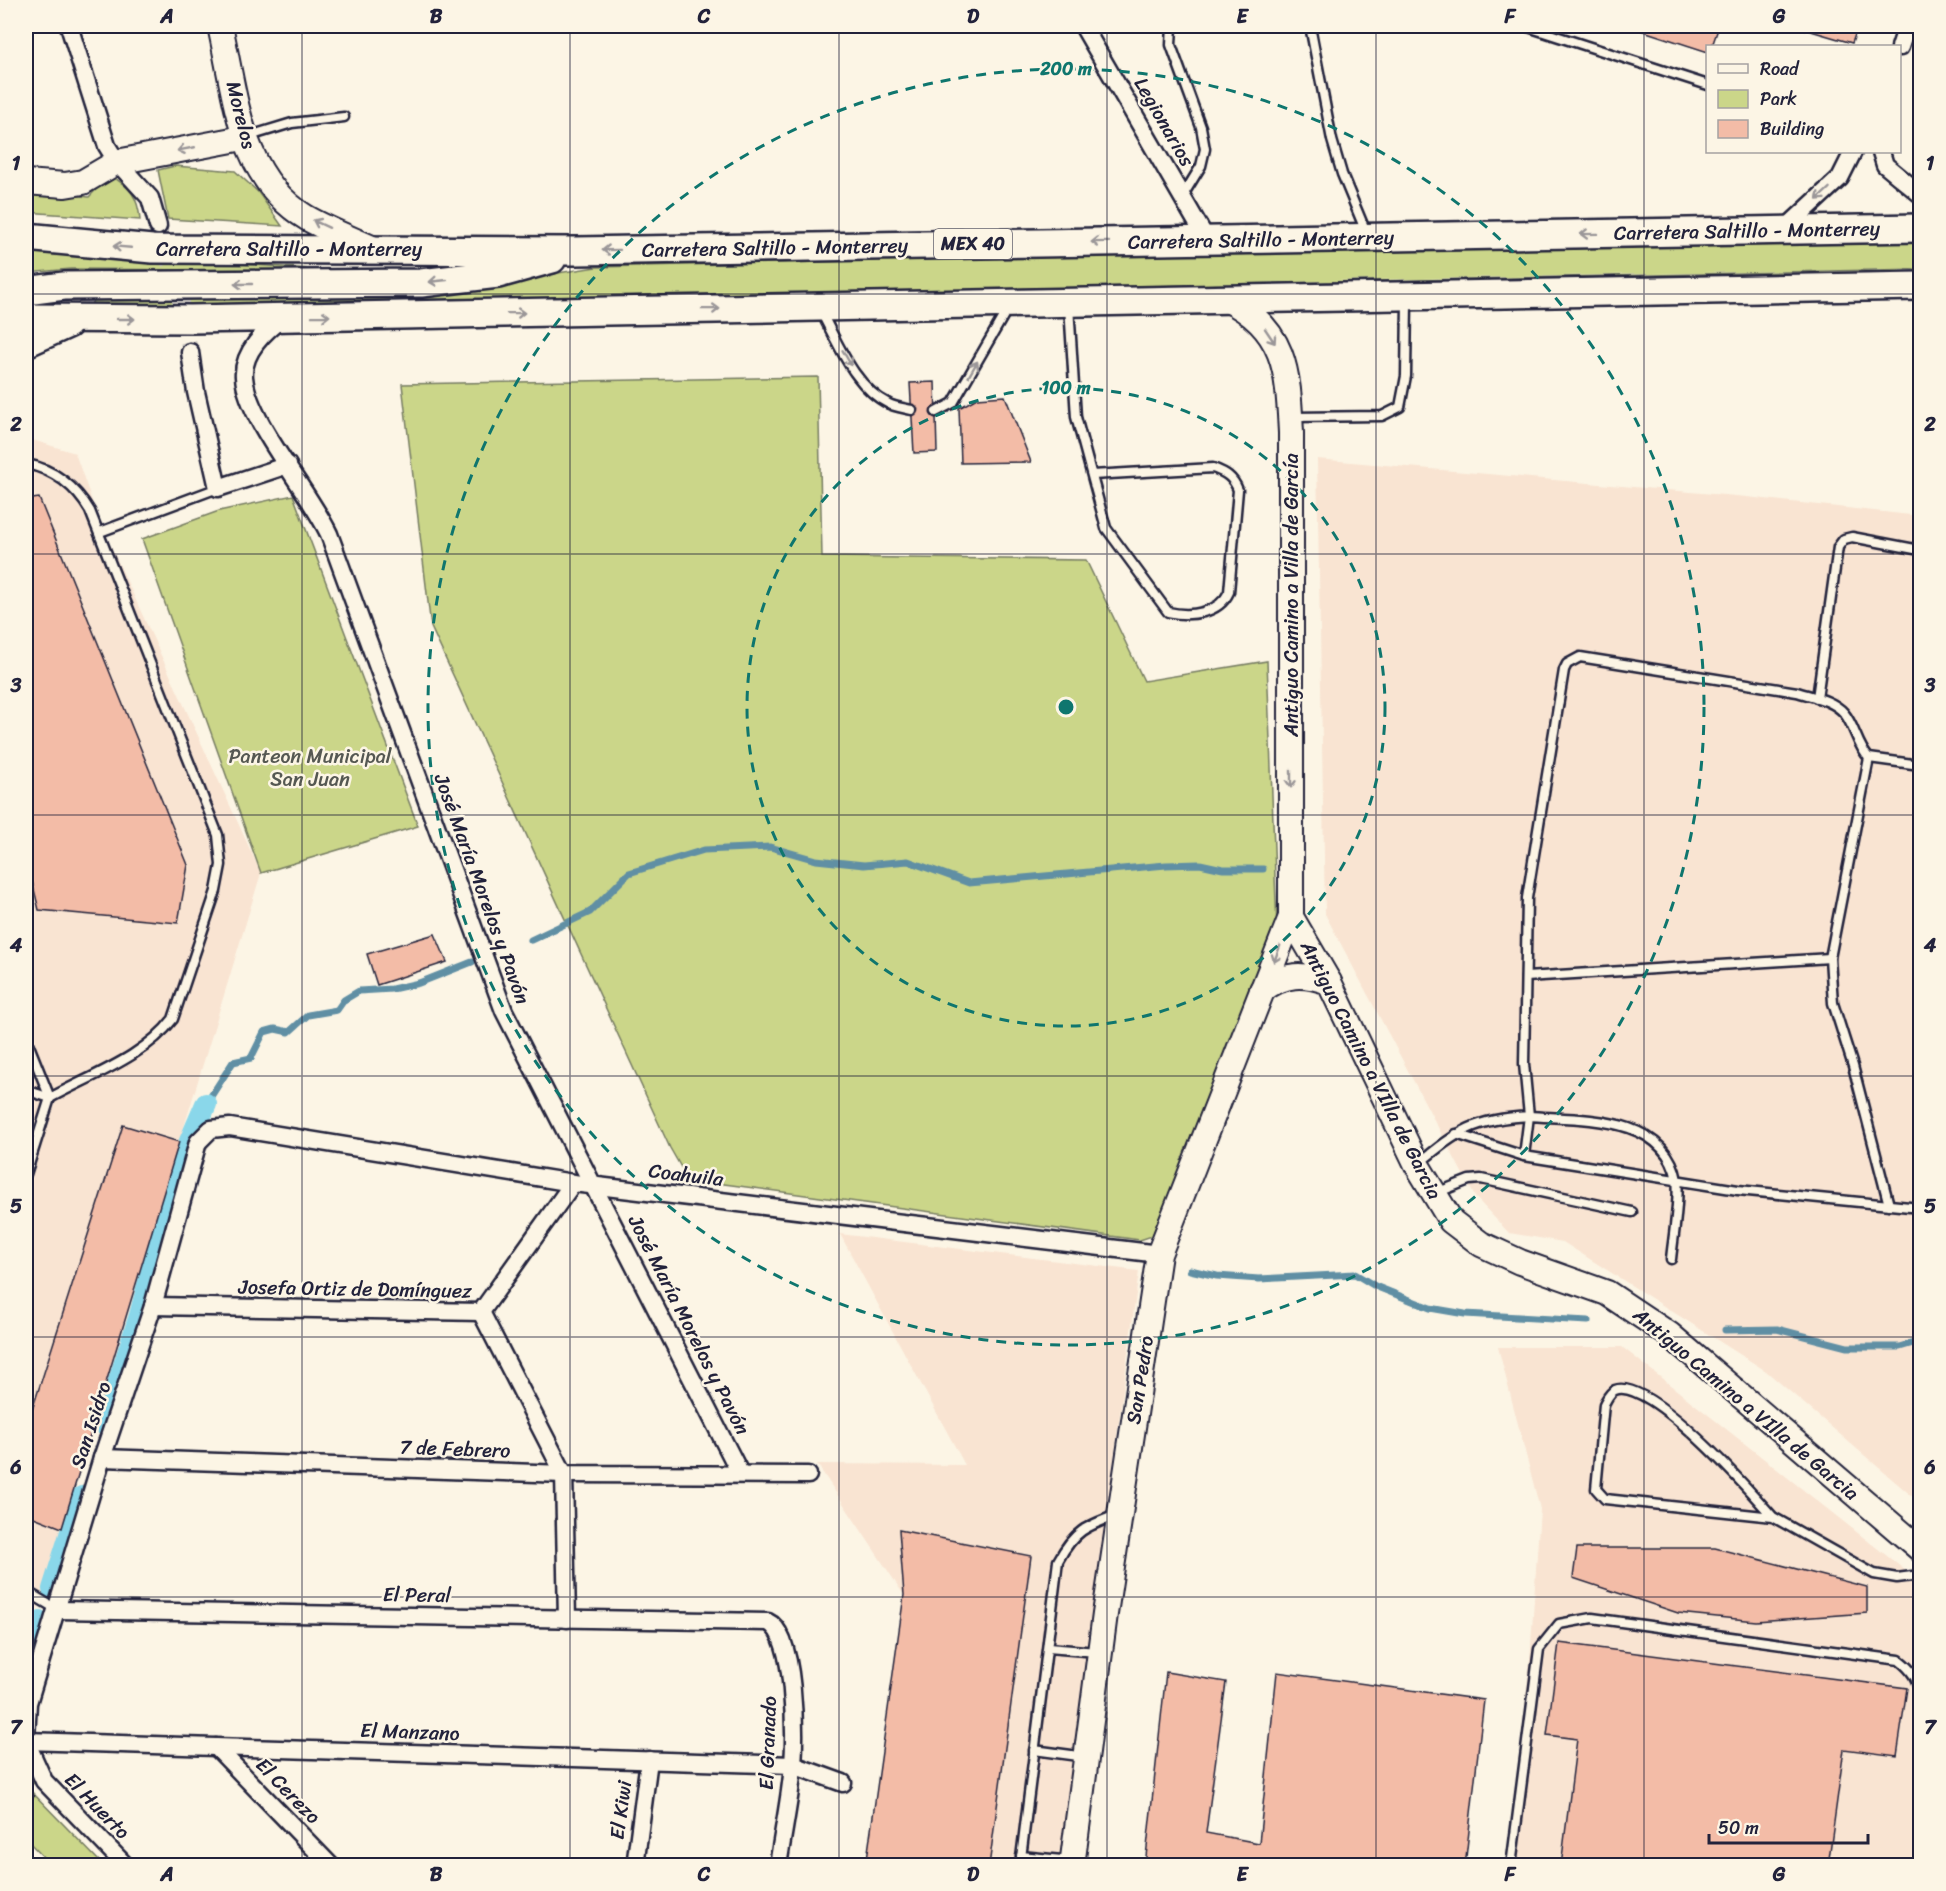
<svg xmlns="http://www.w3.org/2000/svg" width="1946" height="1891" font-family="Sriracha,sans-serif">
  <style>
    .built { fill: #f9e4d2 }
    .green { fill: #cbd689; stroke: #767c62; stroke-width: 1.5 }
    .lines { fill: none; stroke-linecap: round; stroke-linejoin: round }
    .stream { stroke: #608fa4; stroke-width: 7 }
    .canal { stroke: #8ad7ea; stroke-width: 22 }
    .building { fill: #f3bca7; stroke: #22223b; stroke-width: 1.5 }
    .street-tunnel { stroke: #d0cbc3; stroke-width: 16; stroke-dasharray: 16 8; stroke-linecap: butt }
    .lane-casing { stroke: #22223b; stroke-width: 13 }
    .street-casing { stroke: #22223b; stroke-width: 21 }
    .secondary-casing { stroke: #22223b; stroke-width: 28 }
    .primary-casing { stroke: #22223b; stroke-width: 32 }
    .path { stroke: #22223b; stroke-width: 4; stroke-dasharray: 4.5 4.5; stroke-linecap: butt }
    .lane { stroke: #fcf5e5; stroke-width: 8 }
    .street { stroke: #fcf5e5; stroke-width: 16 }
    .secondary { stroke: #fcf5e5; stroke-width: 24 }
    .primary { stroke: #fcf5e5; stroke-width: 27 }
    .rail { stroke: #22223b; stroke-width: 4.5 }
    .oneway { stroke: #9a9698 }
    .grid { fill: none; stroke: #22223b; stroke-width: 1.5; stroke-opacity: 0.55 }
    .ring { fill: none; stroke: #0f766e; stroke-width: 3; stroke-dasharray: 10 8 }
    .labels { text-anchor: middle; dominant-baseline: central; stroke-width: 5; stroke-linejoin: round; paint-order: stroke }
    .shield { fill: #fcf5e5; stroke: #63616e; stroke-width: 1.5 }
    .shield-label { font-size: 18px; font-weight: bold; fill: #22223b }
    .street-label { font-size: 20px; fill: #22223b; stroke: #fcf5e5 }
    .park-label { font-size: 20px; fill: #555852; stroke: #fcf5e5 }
    .centre { fill: #0f766e; stroke: #fcf5e5; stroke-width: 3 }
    .ring-label { font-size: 18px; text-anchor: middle; font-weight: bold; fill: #0f766e; stroke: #fcf5e5; stroke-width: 5; stroke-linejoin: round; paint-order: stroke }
    .neatline { fill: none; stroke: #22223b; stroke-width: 2 }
    .grid-label { font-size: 20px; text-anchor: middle; font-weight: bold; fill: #22223b }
  </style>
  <rect width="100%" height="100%" fill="#fcf5e5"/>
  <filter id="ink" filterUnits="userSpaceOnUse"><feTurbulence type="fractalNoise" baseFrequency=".0167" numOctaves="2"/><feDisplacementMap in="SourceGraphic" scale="12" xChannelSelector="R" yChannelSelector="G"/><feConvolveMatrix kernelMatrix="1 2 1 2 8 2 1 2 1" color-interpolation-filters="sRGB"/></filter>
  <g filter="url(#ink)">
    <!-- built -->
    <g class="built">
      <path d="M 26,438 L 75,453 L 98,518 L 261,873 L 26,1648 Z"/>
      <path d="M 1317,459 L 1747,497 L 1920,516 L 1920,1503 L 1766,1371 L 1563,1242 L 1509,1233 L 1475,1197 L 1325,914 Z"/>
      <path d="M 840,1234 L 1139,1271 L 1060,1865 L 866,1865 L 904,1595 L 817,1464 L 965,1465 Z"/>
      <path d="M 1498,1347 L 1622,1347 L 1920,1582 L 1920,1865 L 1508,1865 L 1530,1660 L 1540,1509 Z"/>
    </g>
    <!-- green -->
    <g class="green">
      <path d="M 175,166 L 235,171 L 258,192 L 282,226 L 168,219 L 158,170 Z"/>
      <path d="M 110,175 C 130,187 138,196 140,220 L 26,212 L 26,190 L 89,197 Z"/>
      <path d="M 1920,242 L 1920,269 C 1309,279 699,300 88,307 L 98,296 L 457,289 L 596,267 L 1405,249 L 1594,248 L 1650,243 Z"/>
      <path d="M 26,249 L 342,271 L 71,269 L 26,273 Z"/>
      <path d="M 818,377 L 822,557 L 1086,560 L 1144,681 L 1267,661 L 1277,929 L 1152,1236 L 1140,1240 L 694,1180 L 686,1176 L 670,1148 L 431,627 L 402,384 Z"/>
      <path d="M 293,495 L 418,826 L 261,873 L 142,539 L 219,511 Z"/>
      <path d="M 26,1757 L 42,1776 L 28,1788 L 103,1865 L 51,1865 L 26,1839 Z"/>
    </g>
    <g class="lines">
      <!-- stream -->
      <g class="stream">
        <path d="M 531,940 L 590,912 L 629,873 L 704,850 L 770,847 L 816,860 L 864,865 L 908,861 L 969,883 L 1166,865 L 1200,864 L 1223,869 L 1263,869"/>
        <path d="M 206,1104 L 233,1062 L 251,1058 L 264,1032 L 275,1029 L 289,1032 L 308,1015 L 337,1010 L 344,1000 L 359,991 L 392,989 L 419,983 L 472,962"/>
        <path d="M 1190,1270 L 1217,1276 L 1259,1279 L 1355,1274 L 1375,1286 L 1430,1308 L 1465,1314 L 1588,1321"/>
        <path d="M 1725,1330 L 1777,1329 L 1847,1347 L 1900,1347 L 1920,1341"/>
      </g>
      <!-- canal -->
      <g class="canal">
        <path d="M 105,1425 L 140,1315 L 181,1162 L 206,1104"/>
        <path d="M 53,1589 L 82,1497"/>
        <path d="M 26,1672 L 41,1622"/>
      </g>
    </g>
    <!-- building -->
    <g class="building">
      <path d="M 1628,26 L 1719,26 L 1712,46 L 1708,46 L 1708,52 Z"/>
      <path d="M 1794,26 L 1858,26 L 1852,43 Z"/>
      <path d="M 935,382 L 937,452 L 914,453 L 910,383 Z"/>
      <path d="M 1005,396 L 1031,462 L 961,463 L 959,408 L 977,398 Z"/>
      <path d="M 39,498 L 188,865 L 178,923 L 39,910 L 26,856 L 26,500 Z"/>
      <path d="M 435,934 L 447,962 L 377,985 L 367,954 Z"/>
      <path d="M 123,1125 L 179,1142 L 62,1528 L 26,1514 L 26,1429 Z"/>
      <path d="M 899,1530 L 1031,1556 L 989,1866 L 866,1866 L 904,1595 Z"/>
      <path d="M 1577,1548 L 1715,1548 L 1867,1587 L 1867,1613 L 1756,1621 L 1678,1613 L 1573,1578 Z"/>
      <path d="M 1559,1643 L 1907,1688 L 1897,1756 L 1844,1749 L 1828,1866 L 1561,1866 L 1577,1739 L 1547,1735 Z"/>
      <path d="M 1166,1672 L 1226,1682 L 1206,1833 L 1259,1843 L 1277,1672 L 1484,1700 L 1465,1866 L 1145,1866 Z"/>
    </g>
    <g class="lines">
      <!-- street-tunnel -->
      <path class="street-tunnel" d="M 158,226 L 183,310 L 190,352"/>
      <!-- lane casing -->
      <g class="lane-casing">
        <g id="lane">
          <path d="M 1172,26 L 1171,45 L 1201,127 L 1205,149 L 1201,166 L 1182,197"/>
          <path d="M 1310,26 L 1332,140 L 1342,174 L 1366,232"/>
          <path d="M 1525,26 L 1708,85"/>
          <path d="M 246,137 L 292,123 L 344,117"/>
          <path d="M 1069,306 L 1076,417 L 1106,528 L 1168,612 C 1190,617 1219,614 1229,592 L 1238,490 C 1233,477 1226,473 1213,468 L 1092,475"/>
          <path d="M 821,312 C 838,343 855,388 889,404 C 895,407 904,408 912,410"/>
          <path d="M 936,412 L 953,403 L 1008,308"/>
          <path d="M 1292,417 L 1382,416 L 1400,407 L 1406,376 L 1407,300"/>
          <path d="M 26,464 C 54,469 76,487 90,511 L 218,835 L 221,865 L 216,891 L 173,1019 C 144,1057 92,1075 50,1098 L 26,1090"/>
          <path d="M 100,532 L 218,488"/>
          <path d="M 1817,698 L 1838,547 L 1844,539 L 1852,537 L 1920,550"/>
          <path d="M 1869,758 L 1830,958 L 1833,1003 L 1853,1066 L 1889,1205"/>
          <path d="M 1526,977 L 1830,958"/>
          <path d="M 26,1038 L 50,1098 L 26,1174"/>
          <path d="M 1456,1134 L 1524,1156"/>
          <path d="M 1418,1164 C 1460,1130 1474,1119 1529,1116 L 1524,1064 L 1527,898 L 1564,670 L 1567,664 L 1580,657 L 1797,692 C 1813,697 1833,700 1844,713 C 1855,726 1857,746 1869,758 L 1920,765"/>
          <path d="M 1436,1193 L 1469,1180 L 1481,1179 L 1632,1212"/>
          <path d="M 1671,1259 C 1673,1239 1680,1198 1677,1180 C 1665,1114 1580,1120 1529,1116 L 1524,1156 L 1738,1190 L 1920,1208"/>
          <path d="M 1773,1517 C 1751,1492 1649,1376 1615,1390 C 1609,1393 1607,1399 1604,1404 L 1596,1489 L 1605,1499 L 1773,1517 L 1874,1574 L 1897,1578 L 1920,1575"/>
          <path d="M 26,1591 L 58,1610"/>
          <path d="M 1048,1648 L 1097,1652"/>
          <path d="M 1034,1750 L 1086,1757"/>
          <path d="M 1021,1856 L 1072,1861"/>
          <path d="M 1020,1866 L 1058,1561 C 1074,1531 1086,1526 1117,1515"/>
          <path d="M 1511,1866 L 1539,1649 L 1559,1624 L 1592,1618 L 1899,1660 C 1912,1670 1918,1679 1920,1695"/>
        </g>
      </g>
      <!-- street casing -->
      <g class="street-casing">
        <g id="street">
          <path d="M 69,26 L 107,146 L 117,162 L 150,198 L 158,226"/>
          <path d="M 1083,26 L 1207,240"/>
          <path d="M 1900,47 L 1907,26"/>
          <path d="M 1881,152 L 1885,165 L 1920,194"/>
          <path d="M 1784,230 L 1840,178 L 1853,152"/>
          <path d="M 283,318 C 265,330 242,353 244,377 C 247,420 309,491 329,534 L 504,1011 L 740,1473"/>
          <path d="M 190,352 L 196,392 L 218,488 L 288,465"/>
          <path d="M 153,1306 L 481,1312"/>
          <path d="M 481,1312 L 564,1474 L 567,1619"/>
          <path d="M 481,1312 L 573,1183"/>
          <path d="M 102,1458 L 564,1474 L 808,1475"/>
          <path d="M 58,1610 L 768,1622 C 796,1634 795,1737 793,1766 C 790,1799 783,1832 778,1866"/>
          <path d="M 26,1738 L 28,1703 L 102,1458 L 153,1306 L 198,1142 L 211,1129 L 230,1127 L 573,1183 L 1159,1254"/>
          <path d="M 26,1741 L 793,1765 L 843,1783"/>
          <path d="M 26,1741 L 44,1781 L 126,1866"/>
          <path d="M 216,1747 L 331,1866"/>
          <path d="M 635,1866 L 649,1760"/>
        </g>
      </g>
      <!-- secondary casing -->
      <g class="secondary-casing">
        <g id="secondary">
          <path d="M 220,26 C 236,96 239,177 307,218 C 328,230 352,239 374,249"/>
          <path d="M 26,182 L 65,185 L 83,182 L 117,162 L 243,138"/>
          <path d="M 1291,917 L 1329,982 L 1417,1165 L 1451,1221 L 1481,1244 L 1520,1262 L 1607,1293 L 1670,1335 L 1920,1549"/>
          <path d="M 1262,990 C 1285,973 1303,973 1329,982"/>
          <path d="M 1072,1866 L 1105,1614 L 1159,1254 L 1291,917 L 1291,433 C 1288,373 1287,329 1226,299"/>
        </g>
      </g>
      <!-- primary casing -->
      <g class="primary-casing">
        <g id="primary">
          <path d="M 26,237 L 152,249 L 576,251 L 1920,228"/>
          <path d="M 26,291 L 64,286 L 421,283 L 498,274 L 552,259"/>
          <path d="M 26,318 L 191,319 L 1920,286"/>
          <path d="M 26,343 L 68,324"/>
        </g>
      </g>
      <!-- path -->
      <path class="path" d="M 26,1806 L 34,1794"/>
      <!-- lane -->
      <use href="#lane" class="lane"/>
      <!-- street -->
      <use href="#street" class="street"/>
      <!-- secondary -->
      <use href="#secondary" class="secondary"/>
      <!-- primary -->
      <use href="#primary" class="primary"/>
      <!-- rail -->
      <path class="rail" d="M 26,1858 L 33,1866"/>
    </g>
    <!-- one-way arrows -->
    <defs><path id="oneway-shaft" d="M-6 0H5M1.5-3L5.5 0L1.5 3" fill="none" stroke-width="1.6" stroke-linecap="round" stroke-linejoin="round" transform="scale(1.5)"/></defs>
    <g class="oneway">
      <use href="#oneway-shaft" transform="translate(186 149) rotate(169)"/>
      <use href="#oneway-shaft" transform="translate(1823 194) rotate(137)"/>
      <use href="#oneway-shaft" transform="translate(321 224) rotate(-155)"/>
      <use href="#oneway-shaft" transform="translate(1589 234) rotate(179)"/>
      <use href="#oneway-shaft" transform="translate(1100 242) rotate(179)"/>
      <use href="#oneway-shaft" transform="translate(122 247) rotate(-175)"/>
      <use href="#oneway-shaft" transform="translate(611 250) rotate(179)"/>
      <use href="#oneway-shaft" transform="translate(438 281) rotate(174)"/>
      <use href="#oneway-shaft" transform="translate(243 284) rotate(180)"/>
      <use href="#oneway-shaft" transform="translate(711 309) rotate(-1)"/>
      <use href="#oneway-shaft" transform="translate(516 313) rotate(-1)"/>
      <use href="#oneway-shaft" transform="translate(321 316) rotate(-1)"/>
      <use href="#oneway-shaft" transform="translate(126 319)"/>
      <use href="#oneway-shaft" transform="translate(1270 336) rotate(56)"/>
      <use href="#oneway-shaft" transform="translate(847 358) rotate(60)"/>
      <use href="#oneway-shaft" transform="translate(973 369) rotate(-60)"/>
      <use href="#oneway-shaft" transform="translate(1291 779) rotate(90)"/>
      <use href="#oneway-shaft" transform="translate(1277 954) rotate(111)"/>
    </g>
  </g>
  <!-- grid -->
  <path class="grid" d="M 302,26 L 302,1866M 570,26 L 570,1866M 839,26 L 839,1866M 1107,26 L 1107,1866M 1376,26 L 1376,1866M 1644,26 L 1644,1866M 26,294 L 1920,294M 26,554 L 1920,554M 26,815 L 1920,815M 26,1076 L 1920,1076M 26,1337 L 1920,1337M 26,1597 L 1920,1597"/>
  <!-- distance rings -->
  <g class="ring">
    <circle cx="1066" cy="707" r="319"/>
    <circle cx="1066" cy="707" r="638"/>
  </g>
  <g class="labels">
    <!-- shield labels -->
    <rect class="shield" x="934" y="229" width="78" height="30" rx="4.5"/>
    <g class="shield-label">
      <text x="973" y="244">MEX 40</text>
    </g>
    <!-- street labels -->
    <g class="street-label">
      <text transform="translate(241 115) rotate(76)">Morelos</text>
      <text transform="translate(1164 122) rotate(60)">Legionarios</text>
      <text transform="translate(1747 231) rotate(-1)">Carretera Saltillo - Monterrey</text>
      <text transform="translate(1261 240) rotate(-1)">Carretera Saltillo - Monterrey</text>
      <text transform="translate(775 248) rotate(-1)">Carretera Saltillo - Monterrey</text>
      <text x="289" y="249">Carretera Saltillo - Monterrey</text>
      <text transform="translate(1291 595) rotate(-90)">Antiguo Camino a Villa de García</text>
      <text transform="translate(482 889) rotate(70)">José María Morelos y Pavón</text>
      <text transform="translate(1371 1070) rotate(63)">Antiguo Camino a VIlla de Garcia</text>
      <text transform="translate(686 1175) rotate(7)">Coahuila</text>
      <text transform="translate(355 1289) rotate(1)">Josefa Ortiz de Domínguez</text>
      <text transform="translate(689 1325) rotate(63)">José María Morelos y Pavón</text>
      <text transform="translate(1140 1380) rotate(-81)">San Pedro</text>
      <text transform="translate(1746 1404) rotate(40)">Antiguo Camino a VIlla de Garcia</text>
      <text transform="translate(91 1425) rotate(-72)">San Isidro</text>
      <text transform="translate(455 1449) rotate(2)">7 de Febrero</text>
      <text transform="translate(417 1595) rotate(1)">El Peral</text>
      <text transform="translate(410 1732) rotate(2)">El Manzano</text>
      <text transform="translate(768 1743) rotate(-88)">El Granado</text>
      <text transform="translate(288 1791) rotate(46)">El Cerezo</text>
      <text transform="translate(97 1806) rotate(46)">El Huerto</text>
      <text transform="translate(621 1810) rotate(-82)">El Kiwi</text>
    </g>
    <!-- park labels -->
    <g class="park-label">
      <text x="310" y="756">Panteon Municipal<tspan x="310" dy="23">San Juan</tspan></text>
    </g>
  </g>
  <circle cx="1066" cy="707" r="9" class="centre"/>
  <g class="ring-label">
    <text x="1066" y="75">200 m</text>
    <text x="1066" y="394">100 m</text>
  </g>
  <!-- margin -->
  <rect width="1946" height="1891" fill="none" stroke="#fcf5e5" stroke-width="66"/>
  <!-- legend -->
  <rect x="1706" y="45" width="195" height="108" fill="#fcf5e5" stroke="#a5a1a1" stroke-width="1.5"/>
  <rect x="1718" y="64" width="30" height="9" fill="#fcf5e5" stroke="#a5a1a1" stroke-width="1.5"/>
  <text x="1760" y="75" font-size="18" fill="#22223b">Road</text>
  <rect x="1718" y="90" width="30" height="18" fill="#cbd689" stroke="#a5a1a1" stroke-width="1.5"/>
  <text x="1760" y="105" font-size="18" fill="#22223b">Park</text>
  <rect x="1718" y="120" width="30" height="18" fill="#f3bca7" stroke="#a5a1a1" stroke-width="1.5"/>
  <text x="1760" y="135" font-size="18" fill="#22223b">Building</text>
  <!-- scale -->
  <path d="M1709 1834v9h159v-9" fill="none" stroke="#22223b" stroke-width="3"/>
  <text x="1718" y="1834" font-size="18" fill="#22223b" stroke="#fcf5e5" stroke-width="4.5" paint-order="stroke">50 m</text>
  <rect x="33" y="33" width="1880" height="1825" class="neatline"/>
  <g class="grid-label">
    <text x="167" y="23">A</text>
    <text x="436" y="23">B</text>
    <text x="704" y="23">C</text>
    <text x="973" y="23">D</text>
    <text x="1242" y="23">E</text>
    <text x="1510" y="23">F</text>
    <text x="1779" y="23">G</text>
    <text x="16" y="170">1</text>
    <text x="1930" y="170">1</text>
    <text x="16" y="431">2</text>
    <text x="1930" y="431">2</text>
    <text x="16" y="692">3</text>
    <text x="1930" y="692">3</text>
    <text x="16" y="952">4</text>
    <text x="1930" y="952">4</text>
    <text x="16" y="1213">5</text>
    <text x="1930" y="1213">5</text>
    <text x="16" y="1474">6</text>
    <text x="1930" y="1474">6</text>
    <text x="16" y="1734">7</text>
    <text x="1930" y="1734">7</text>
    <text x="167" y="1881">A</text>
    <text x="436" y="1881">B</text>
    <text x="704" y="1881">C</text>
    <text x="973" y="1881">D</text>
    <text x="1242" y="1881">E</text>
    <text x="1510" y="1881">F</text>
    <text x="1779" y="1881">G</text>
  </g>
</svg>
